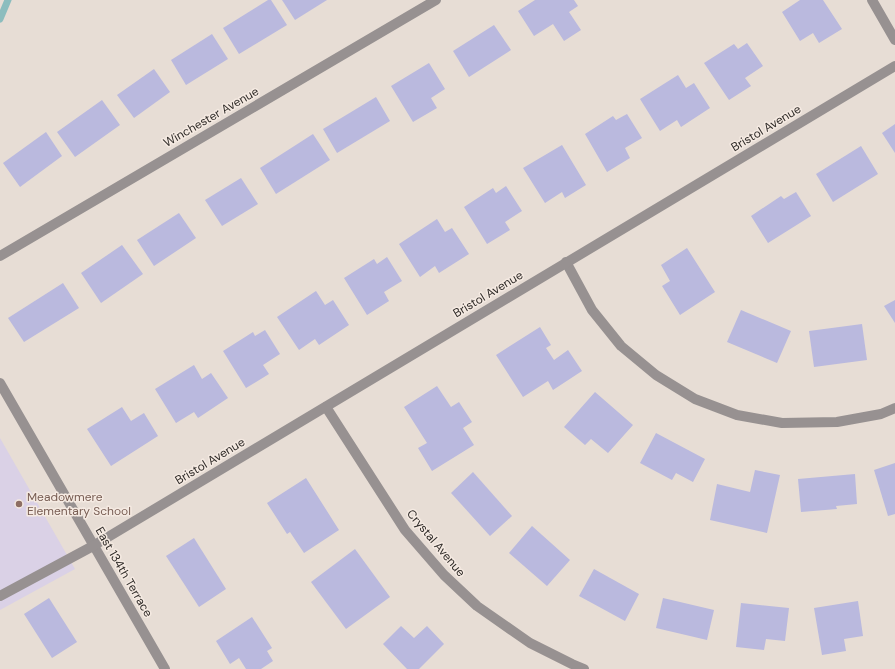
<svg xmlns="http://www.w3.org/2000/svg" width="895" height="669" font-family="'DM Sans',sans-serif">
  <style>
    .education { fill: #dad1e6 }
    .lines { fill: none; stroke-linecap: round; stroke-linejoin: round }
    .stream { stroke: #8cbdbe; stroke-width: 7 }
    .building { fill: #bab9de }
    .minor { stroke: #979191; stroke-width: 10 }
    .education-dot { fill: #8d6e63; stroke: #f5eae2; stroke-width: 1.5 }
    .labels { text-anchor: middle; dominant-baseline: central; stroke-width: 3; stroke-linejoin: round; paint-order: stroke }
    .street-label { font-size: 12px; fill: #2e2a27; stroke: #f5eae2 }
    .education-label { font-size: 12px; fill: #785e54; stroke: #f5eae2; text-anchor: start }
  </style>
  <rect width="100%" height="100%" fill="#e7ddd5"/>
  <!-- education -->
  <path class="education" d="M 0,438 L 75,569 L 0,610 Z"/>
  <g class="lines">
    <!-- stream -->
    <path class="stream" d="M 0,19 L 8,0"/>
  </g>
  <!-- building -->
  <g class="building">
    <path d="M 268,0 L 271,0 L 287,25 L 239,54 L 223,28 Z"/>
    <path d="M 282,0 L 327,0 L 295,20 Z"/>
    <path d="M 535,0 L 574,0 L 578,6 L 569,12 L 581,30 L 564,41 L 553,24 L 534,36 L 518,11 Z"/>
    <path d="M 800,0 L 823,0 L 842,29 L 819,43 L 813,33 L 800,41 L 782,12 Z"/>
    <path d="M 494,25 L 511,50 L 469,77 L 453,51 Z"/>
    <path d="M 212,34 L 228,59 L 186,85 L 171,60 Z"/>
    <path d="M 747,43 L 763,66 L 745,78 L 751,86 L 729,100 L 704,63 L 734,44 L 738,49 Z"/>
    <path d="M 429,63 L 445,89 L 431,98 L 437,108 L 413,122 L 391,86 Z"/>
    <path d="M 154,69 L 170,92 L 134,118 L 117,95 Z"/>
    <path d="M 678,75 L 686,88 L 694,83 L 710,108 L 681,127 L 677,120 L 660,131 L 640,99 Z"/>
    <path d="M 376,97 L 390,121 L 337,153 L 323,129 Z"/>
    <path d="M 102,100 L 120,125 L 75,157 L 57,132 Z"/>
    <path d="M 627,114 L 642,138 L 625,148 L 630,158 L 607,172 L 585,134 L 613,116 L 616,120 Z"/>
    <path d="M 895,124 L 895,153 L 882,133 Z"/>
    <path d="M 46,132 L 62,156 L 20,187 L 3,163 Z"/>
    <path d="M 313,134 L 330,160 L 276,194 L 260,168 Z"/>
    <path d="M 562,145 L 586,185 L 565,198 L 562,192 L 545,203 L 523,168 Z"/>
    <path d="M 861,146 L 878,174 L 833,202 L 816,174 Z"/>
    <path d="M 241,178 L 258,204 L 222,226 L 205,200 Z"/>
    <path d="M 506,186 L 522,211 L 505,222 L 510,230 L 487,244 L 464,207 L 493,188 L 496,193 Z"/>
    <path d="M 796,192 L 811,216 L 768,243 L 751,216 L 781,196 L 784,199 Z"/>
    <path d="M 179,213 L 196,238 L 154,266 L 137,240 Z"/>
    <path d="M 437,219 L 445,232 L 452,228 L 469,254 L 439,273 L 435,266 L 420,277 L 399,244 Z"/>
    <path d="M 122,245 L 143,274 L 101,303 L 81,273 Z"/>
    <path d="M 687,248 L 715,292 L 680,315 L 662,286 L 670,281 L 661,265 Z"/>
    <path d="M 387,257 L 402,281 L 384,292 L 389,301 L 367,315 L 344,278 L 374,259 L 377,264 Z"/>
    <path d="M 63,283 L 79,308 L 24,342 L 8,318 Z"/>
    <path d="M 316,291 L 325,305 L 333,300 L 349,325 L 319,345 L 315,339 L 299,350 L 277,317 Z"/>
    <path d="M 895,300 L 895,323 L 884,306 Z"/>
    <path d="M 741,310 L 791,331 L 777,363 L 727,342 Z"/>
    <path d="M 862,324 L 867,360 L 814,367 L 809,331 Z"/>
    <path d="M 540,327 L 551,345 L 546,348 L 554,360 L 568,350 L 582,371 L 553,390 L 548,381 L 523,397 L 496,355 Z"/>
    <path d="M 265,330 L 280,354 L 263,365 L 269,374 L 246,388 L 223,351 L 253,332 L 255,336 Z"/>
    <path d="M 194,365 L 202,379 L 211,373 L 228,398 L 198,418 L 194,412 L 176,423 L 155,389 Z"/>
    <path d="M 437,386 L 451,407 L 459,402 L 472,422 L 463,428 L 474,445 L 432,471 L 418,448 L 427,443 L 404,407 Z"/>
    <path d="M 595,392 L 633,425 L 608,453 L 591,439 L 585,445 L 564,427 Z"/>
    <path d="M 122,407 L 131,421 L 144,413 L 158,436 L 111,466 L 87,429 Z"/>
    <path d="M 656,433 L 705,459 L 693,482 L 676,473 L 672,480 L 640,463 Z"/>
    <path d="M 895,463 L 895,514 L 888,516 L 874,470 Z"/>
    <path d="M 755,470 L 780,475 L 767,533 L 710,520 L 717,484 L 750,492 Z"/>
    <path d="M 473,472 L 512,516 L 490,536 L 451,493 Z"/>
    <path d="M 855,474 L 857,504 L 836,506 L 837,509 L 801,512 L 798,479 Z"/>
    <path d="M 306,478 L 339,530 L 304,553 L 290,532 L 287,534 L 267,503 Z"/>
    <path d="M 532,526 L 570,560 L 547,586 L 509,553 Z"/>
    <path d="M 194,538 L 226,589 L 199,607 L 166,556 Z"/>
    <path d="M 355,549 L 390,597 L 346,629 L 311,582 Z"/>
    <path d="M 594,569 L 639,594 L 625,621 L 579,596 Z"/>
    <path d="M 49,598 L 77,642 L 52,658 L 24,614 Z"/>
    <path d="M 663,598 L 714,610 L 707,640 L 656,628 Z"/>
    <path d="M 858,601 L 863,636 L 844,639 L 846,651 L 822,655 L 814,608 Z"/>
    <path d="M 741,603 L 789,608 L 785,641 L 766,639 L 764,650 L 736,647 Z"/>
    <path d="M 252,617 L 272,648 L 267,651 L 273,661 L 261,669 L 246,669 L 239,658 L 230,664 L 216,641 Z"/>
    <path d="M 401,626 L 414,638 L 427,626 L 444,644 L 419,669 L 407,669 L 383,644 Z"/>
  </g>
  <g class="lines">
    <!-- minor -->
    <g class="minor">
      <path d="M 872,0 L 895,40"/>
      <path d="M 0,256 L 436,0"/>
      <path d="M 566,262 L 592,310 L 621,346 L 656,375 L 695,399 L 737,415 L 782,423 L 837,422 L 881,414 L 895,408"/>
      <path d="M 0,383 L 165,669"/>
      <path d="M 326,407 L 405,530 L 444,575 L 477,606 L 530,643 L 572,664 L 584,669"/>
      <path d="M 0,596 L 93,546 L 895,66"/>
    </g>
  </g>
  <!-- markers -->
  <circle class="education-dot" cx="19" cy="504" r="4"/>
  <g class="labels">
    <!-- street labels -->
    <g class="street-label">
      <text transform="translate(211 117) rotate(-30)">Winchester Avenue</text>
      <text transform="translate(766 128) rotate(-31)">Bristol Avenue</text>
      <text transform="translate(488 294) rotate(-31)">Bristol Avenue</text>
      <text transform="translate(210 461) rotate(-31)">Bristol Avenue</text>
      <text transform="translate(436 543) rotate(50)">Crystal Avenue</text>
      <text transform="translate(124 572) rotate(60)">East 134th Terrace</text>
    </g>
    <!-- education labels -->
    <g class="education-label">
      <text x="27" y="497">Meadowmere<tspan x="27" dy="14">Elementary School</tspan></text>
    </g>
  </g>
</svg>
